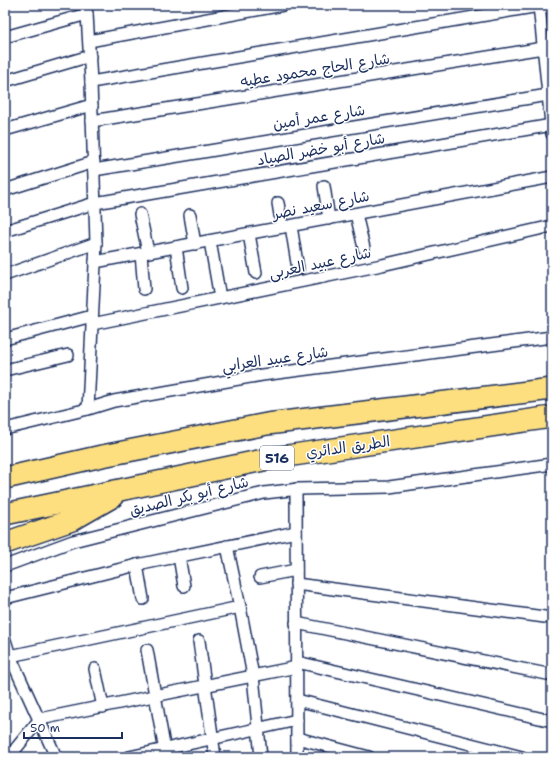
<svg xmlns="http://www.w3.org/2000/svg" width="557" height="762" font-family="'Shantell Sans','Playpen Sans Arabic',sans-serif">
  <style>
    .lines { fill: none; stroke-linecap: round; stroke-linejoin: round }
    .street-casing { stroke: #1b2f5e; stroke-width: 14 }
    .highway-casing { stroke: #1b2f5e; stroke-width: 24 }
    .street { stroke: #fff; stroke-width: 11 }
    .highway { stroke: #fddf80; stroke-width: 21 }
    .labels { text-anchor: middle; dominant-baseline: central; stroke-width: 3; stroke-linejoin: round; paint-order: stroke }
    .shield { fill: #fff; stroke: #5f6d8e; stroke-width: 1 }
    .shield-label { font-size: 14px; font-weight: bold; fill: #1b2f5e }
    .street-label { font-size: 15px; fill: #1b2f5e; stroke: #fff }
  </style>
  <rect width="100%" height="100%" fill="#fff"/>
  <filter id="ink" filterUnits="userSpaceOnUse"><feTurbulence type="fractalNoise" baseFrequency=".025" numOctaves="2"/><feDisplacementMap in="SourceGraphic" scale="8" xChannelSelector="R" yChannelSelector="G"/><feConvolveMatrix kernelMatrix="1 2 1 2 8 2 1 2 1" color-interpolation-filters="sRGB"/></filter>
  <g filter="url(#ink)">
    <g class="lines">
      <!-- street casing -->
      <g class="street-casing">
        <g id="street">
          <path d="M 85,5 L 87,14 L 91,82 L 96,243 L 88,409"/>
          <path d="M 539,5 L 552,134"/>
          <path d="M 539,9 L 552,5"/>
          <path d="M 5,37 L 87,14"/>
          <path d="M 89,41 L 283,5"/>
          <path d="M 5,81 L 90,56"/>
          <path d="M 91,82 L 539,6"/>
          <path d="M 92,121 L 543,48"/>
          <path d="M 5,130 L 92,105"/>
          <path d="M 94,170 L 548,95"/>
          <path d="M 324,186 L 329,219"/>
          <path d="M 5,190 L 94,162"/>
          <path d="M 278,203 L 282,227"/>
          <path d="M 140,214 L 148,252"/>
          <path d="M 356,214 L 364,248"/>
          <path d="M 190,215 L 195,244"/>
          <path d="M 291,226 L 298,269"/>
          <path d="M 5,231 L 95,203 L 552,125"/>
          <path d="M 249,234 L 256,273"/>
          <path d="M 210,241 L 220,298"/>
          <path d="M 176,247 L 182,288"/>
          <path d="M 141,254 L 144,289"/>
          <path d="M 95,262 L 552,177"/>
          <path d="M 5,275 L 96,243"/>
          <path d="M 92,324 L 382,265 L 552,226"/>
          <path d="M 5,339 L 92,316"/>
          <path d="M 5,370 L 68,355"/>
          <path d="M 5,429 L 88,409 L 114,401 L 262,375 L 552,337"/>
          <path d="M 296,489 L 297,757"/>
          <path d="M 227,546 L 240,607 L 253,676 L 261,757"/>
          <path d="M 179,556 L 184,586"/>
          <path d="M 137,565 L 143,599"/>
          <path d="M 5,566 L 73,541 L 264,493 L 299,489 L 389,487 L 552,464"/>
          <path d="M 260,577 L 296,570"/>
          <path d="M 296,584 L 552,618"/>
          <path d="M 5,598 L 137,565 L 296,532"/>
          <path d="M 296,623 L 552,675"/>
          <path d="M 5,640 L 10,656 L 56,757"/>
          <path d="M 199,641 L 215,757"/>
          <path d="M 147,650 L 166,757"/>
          <path d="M 10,656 L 240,607"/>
          <path d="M 297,662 L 552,721"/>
          <path d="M 95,669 L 103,707"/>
          <path d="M 297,700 L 522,757"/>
          <path d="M 297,738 L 369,757"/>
          <path d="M 9,757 L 40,719 L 297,667"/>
          <path d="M 129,757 L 297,720"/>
        </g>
      </g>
      <!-- highway casing -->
      <g class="highway-casing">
        <g id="highway">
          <path d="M 5,478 L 102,456 L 267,424 L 552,389"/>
          <path d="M 5,514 L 273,458 L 552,417"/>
          <path d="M 5,543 L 72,520 L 112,497"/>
        </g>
      </g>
      <!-- street -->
      <use href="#street" class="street"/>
      <!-- highway -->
      <use href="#highway" class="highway"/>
    </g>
  </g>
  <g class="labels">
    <!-- shield labels -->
    <rect class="shield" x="260" y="446" width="34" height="24" rx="3"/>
    <g class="shield-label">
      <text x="277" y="458">516</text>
    </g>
    <!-- street labels -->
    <g class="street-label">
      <text transform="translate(315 70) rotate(-9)">شارع الحاج محمود عطيه</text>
      <text transform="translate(319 117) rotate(-9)">شارع عمر أمين</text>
      <text transform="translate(321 149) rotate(-10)">شارع أبو خضر الصياد</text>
      <text transform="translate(321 205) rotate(-11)">شارع سعيد نصر</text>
      <text transform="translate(320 263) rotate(-12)">شارع عبيد العربى</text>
      <text transform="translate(275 359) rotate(-8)">شارع عبيد العرابي</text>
      <text transform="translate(348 447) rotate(-8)">الطريق الدائري</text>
      <text transform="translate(189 496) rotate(-14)">شارع أبو بكر الصديق</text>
    </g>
  </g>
  <!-- margin -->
  <rect width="557" height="762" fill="none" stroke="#fff" stroke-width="20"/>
  <rect x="10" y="10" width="537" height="742" fill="none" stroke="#1b2f5e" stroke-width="1.5" filter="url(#ink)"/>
  <!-- scale -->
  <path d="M24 732v6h98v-6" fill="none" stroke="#1b2f5e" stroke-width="2"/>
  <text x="30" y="732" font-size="12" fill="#1b2f5e" stroke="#ffffff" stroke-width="3" paint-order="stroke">50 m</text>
</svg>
